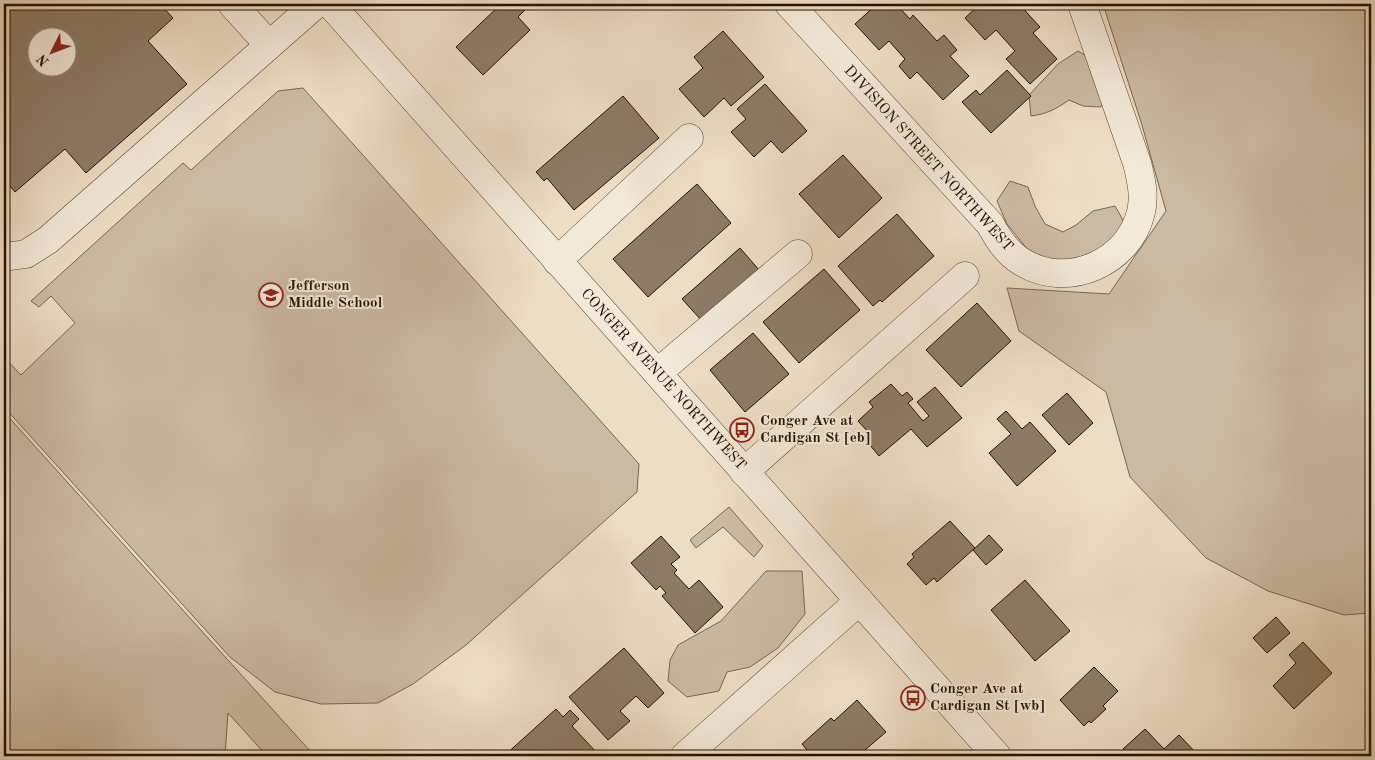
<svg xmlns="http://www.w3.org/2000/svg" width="1375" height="760" font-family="'Old Standard TT',serif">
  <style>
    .green { fill: #cbbaa3; stroke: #786652 }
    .building { fill: #8d7b66; stroke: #251100; fill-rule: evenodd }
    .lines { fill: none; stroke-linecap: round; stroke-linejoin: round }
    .minor-casing { stroke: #574431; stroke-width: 29 }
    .minor { stroke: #f3e9d9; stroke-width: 28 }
    .labels { text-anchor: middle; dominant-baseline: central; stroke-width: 4; stroke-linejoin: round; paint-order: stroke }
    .street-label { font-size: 15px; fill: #251100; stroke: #f3e9d9 }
    .poi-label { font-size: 15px; font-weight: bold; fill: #251100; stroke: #f3e9d9; text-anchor: start }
  </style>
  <rect width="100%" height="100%" fill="#edddc4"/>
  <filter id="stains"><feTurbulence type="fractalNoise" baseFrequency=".004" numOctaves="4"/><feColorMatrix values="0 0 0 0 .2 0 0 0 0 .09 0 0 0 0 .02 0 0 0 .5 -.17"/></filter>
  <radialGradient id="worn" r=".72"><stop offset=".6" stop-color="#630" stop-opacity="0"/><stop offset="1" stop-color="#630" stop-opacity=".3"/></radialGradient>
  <!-- green -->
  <g class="green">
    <path d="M 1103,4 L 1371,4 L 1371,613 L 1344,615 L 1268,591 L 1206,558 L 1130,477 L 1106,392 L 1019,331 L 1007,288 L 1109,294 L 1166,211 L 1142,125 Z"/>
    <path d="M 1078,51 L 1095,61 L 1104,96 L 1101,107 L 1083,106 L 1069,100 C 1056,109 1047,114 1031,116 L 1029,95 L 1058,64 Z"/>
    <path d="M 303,88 L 639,464 L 637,492 L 466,645 L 413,684 L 378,703 L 321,704 L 275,692 L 230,657 L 4,407 L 4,357 L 21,375 L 75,323 L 51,296 L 39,307 L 31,301 L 183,163 L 191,170 L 278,91 Z"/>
    <path d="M 1010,181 L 1028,187 L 1035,206 L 1045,224 L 1063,232 L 1076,225 L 1093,211 L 1115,206 L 1123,220 L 1120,235 L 1102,252 L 1052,264 L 1028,250 L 1007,224 L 997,201 Z"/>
    <path d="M 4,412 L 311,752 L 305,756 L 267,756 L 228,713 L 225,756 L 4,756 Z"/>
    <path d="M 729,507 L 763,546 L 754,557 L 723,527 L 696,548 L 690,540 Z"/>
    <path d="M 766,571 L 802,571 L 805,614 L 778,648 L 750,667 L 727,672 L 719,691 L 687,697 L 668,681 L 670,660 L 678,645 L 721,621 Z"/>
  </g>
  <!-- building -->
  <g class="building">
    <path d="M 4,4 L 160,4 L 173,18 L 148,41 L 187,84 L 86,173 L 65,149 L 15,192 L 4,179 ZM 38,38 L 68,38 L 68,68 L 38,68 Z"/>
    <path d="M 501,4 L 531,4 L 518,17 L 530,30 L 483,75 L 456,47 Z"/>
    <path d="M 877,4 L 896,4 L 910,19 L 913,15 L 937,41 L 944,35 L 957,50 L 950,56 L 969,76 L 943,100 L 917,72 L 910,79 L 899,66 L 905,59 L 889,41 L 879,50 L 855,24 Z"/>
    <path d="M 980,4 L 1019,4 L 1040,27 L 1033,33 L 1057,59 L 1030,84 L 1006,59 L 1015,51 L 996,30 L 985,40 L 965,18 Z"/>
    <path d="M 723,31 L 764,77 L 731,106 L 724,98 L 704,117 L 679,89 L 703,68 L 694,57 Z"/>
    <path d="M 1007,70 L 1031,96 L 991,133 L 962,102 L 976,90 L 980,95 Z"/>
    <path d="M 765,84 L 807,131 L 782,153 L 771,141 L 754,157 L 731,132 L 746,119 L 737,109 Z"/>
    <path d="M 623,96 L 659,138 L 574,210 L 547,178 L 544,181 L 536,172 Z"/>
    <path d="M 843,155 L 882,198 L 839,238 L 799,194 Z"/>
    <path d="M 697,184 L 731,223 L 648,297 L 613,259 Z"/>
    <path d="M 897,214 L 934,256 L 882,302 L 880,300 L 873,306 L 838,266 Z"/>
    <path d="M 740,248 L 760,271 L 703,322 L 682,299 Z"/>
    <path d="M 824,269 L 860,310 L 799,363 L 763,322 Z"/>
    <path d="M 977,303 L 1011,341 L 961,387 L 926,350 Z"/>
    <path d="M 753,333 L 789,374 L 745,412 L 710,370 Z"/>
    <path d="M 891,384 L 902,396 L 907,392 L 913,399 L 908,403 L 923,421 L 929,416 L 917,402 L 935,387 L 962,418 L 927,447 L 911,429 L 879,456 L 864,438 L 869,433 L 858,421 L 873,407 L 869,402 Z"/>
    <path d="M 1067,393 L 1093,423 L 1069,445 L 1042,415 Z"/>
    <path d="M 1006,411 L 1022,429 L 1030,422 L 1056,451 L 1017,486 L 989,453 L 1011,434 L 997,419 Z"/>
    <path d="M 950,521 L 975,548 L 937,582 L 934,578 L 926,585 L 907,564 L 914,557 L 912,554 Z"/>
    <path d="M 989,535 L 1003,550 L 986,565 L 973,550 Z"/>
    <path d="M 661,536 L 680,557 L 671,564 L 677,570 L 674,573 L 689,589 L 699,580 L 723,607 L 695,633 L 662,596 L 666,593 L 660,586 L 656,590 L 631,563 Z"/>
    <path d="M 1025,580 L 1070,631 L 1035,661 L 991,610 Z"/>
    <path d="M 1276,617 L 1290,633 L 1267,653 L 1253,638 Z"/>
    <path d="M 1303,642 L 1332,673 L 1294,709 L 1273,686 L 1296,663 L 1289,655 Z"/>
    <path d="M 624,648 L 664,693 L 648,708 L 636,696 L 620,711 L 630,721 L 608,740 L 569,697 Z"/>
    <path d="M 1094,667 L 1118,691 L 1103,706 L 1106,709 L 1091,723 L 1089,721 L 1084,726 L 1060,700 Z"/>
    <path d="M 857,700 L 886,732 L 858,756 L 812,756 L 802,744 L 831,718 L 834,721 Z"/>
    <path d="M 556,709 L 563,717 L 570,710 L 579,719 L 572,726 L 597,753 L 593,756 L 504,756 Z"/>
    <path d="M 1145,729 L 1164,749 L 1179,735 L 1199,756 L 1129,756 L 1123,749 Z"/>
  </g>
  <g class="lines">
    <!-- minor casing -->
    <g class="minor-casing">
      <g id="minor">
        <path d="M 232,4 L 269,45"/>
        <path d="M 330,4 L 997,756"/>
        <path d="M 789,4 L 990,224 C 998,239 1007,253 1022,262 C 1067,290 1129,263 1141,212 C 1145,196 1141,179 1137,163 L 1082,4"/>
        <path d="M 4,257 L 26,254 L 48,240 L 316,4"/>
        <path d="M 557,261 L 689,138"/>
        <path d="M 657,373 L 798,254"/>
        <path d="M 744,472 L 965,276"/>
        <path d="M 685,756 L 859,601"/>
      </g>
    </g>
    <!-- minor -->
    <use href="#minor" class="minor"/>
  </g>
  <!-- icons -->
  <defs>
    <g id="school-ring" transform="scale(1.25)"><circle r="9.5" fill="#f3e9d9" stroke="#8f2418" stroke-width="1.5"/><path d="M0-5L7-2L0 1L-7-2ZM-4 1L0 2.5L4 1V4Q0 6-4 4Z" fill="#8f2418"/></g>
    <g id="bus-ring" transform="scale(1.25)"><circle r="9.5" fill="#f3e9d9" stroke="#8f2418" stroke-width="1.5"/><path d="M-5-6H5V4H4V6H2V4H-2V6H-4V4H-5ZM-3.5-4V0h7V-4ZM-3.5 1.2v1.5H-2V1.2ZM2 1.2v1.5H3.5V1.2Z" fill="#8f2418"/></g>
  </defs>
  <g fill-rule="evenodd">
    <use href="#school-ring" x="271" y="295"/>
    <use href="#bus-ring" x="742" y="430"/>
    <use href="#bus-ring" x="913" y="698"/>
  </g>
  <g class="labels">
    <!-- street labels -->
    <g class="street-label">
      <text transform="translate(928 159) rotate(48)">DIVISION STREET NORTHWEST</text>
      <text transform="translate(663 380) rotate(48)">CONGER AVENUE NORTHWEST</text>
    </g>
    <!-- poi labels -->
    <g class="poi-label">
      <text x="288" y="286">Jefferson<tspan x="288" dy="17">Middle School</tspan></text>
      <text x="760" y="421">Conger Ave at<tspan x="760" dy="17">Cardigan St [eb]</tspan></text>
      <text x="930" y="689">Conger Ave at<tspan x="930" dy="17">Cardigan St [wb]</tspan></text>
    </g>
  </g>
  <!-- margin -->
  <rect width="1375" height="760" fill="none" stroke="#edddc4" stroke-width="20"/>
  <rect x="5" y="5" width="1365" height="750" fill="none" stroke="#251100" stroke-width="2.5"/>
  <rect x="10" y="10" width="1355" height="740" fill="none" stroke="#251100"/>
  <!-- north arrow -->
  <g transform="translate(52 52) rotate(228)"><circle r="24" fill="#f3e9d9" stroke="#a19382"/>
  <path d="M0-4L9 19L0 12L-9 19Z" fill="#8f2418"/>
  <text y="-8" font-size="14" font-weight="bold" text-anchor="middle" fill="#251100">N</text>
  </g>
  <rect width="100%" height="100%" filter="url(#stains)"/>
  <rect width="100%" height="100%" fill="url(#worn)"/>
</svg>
